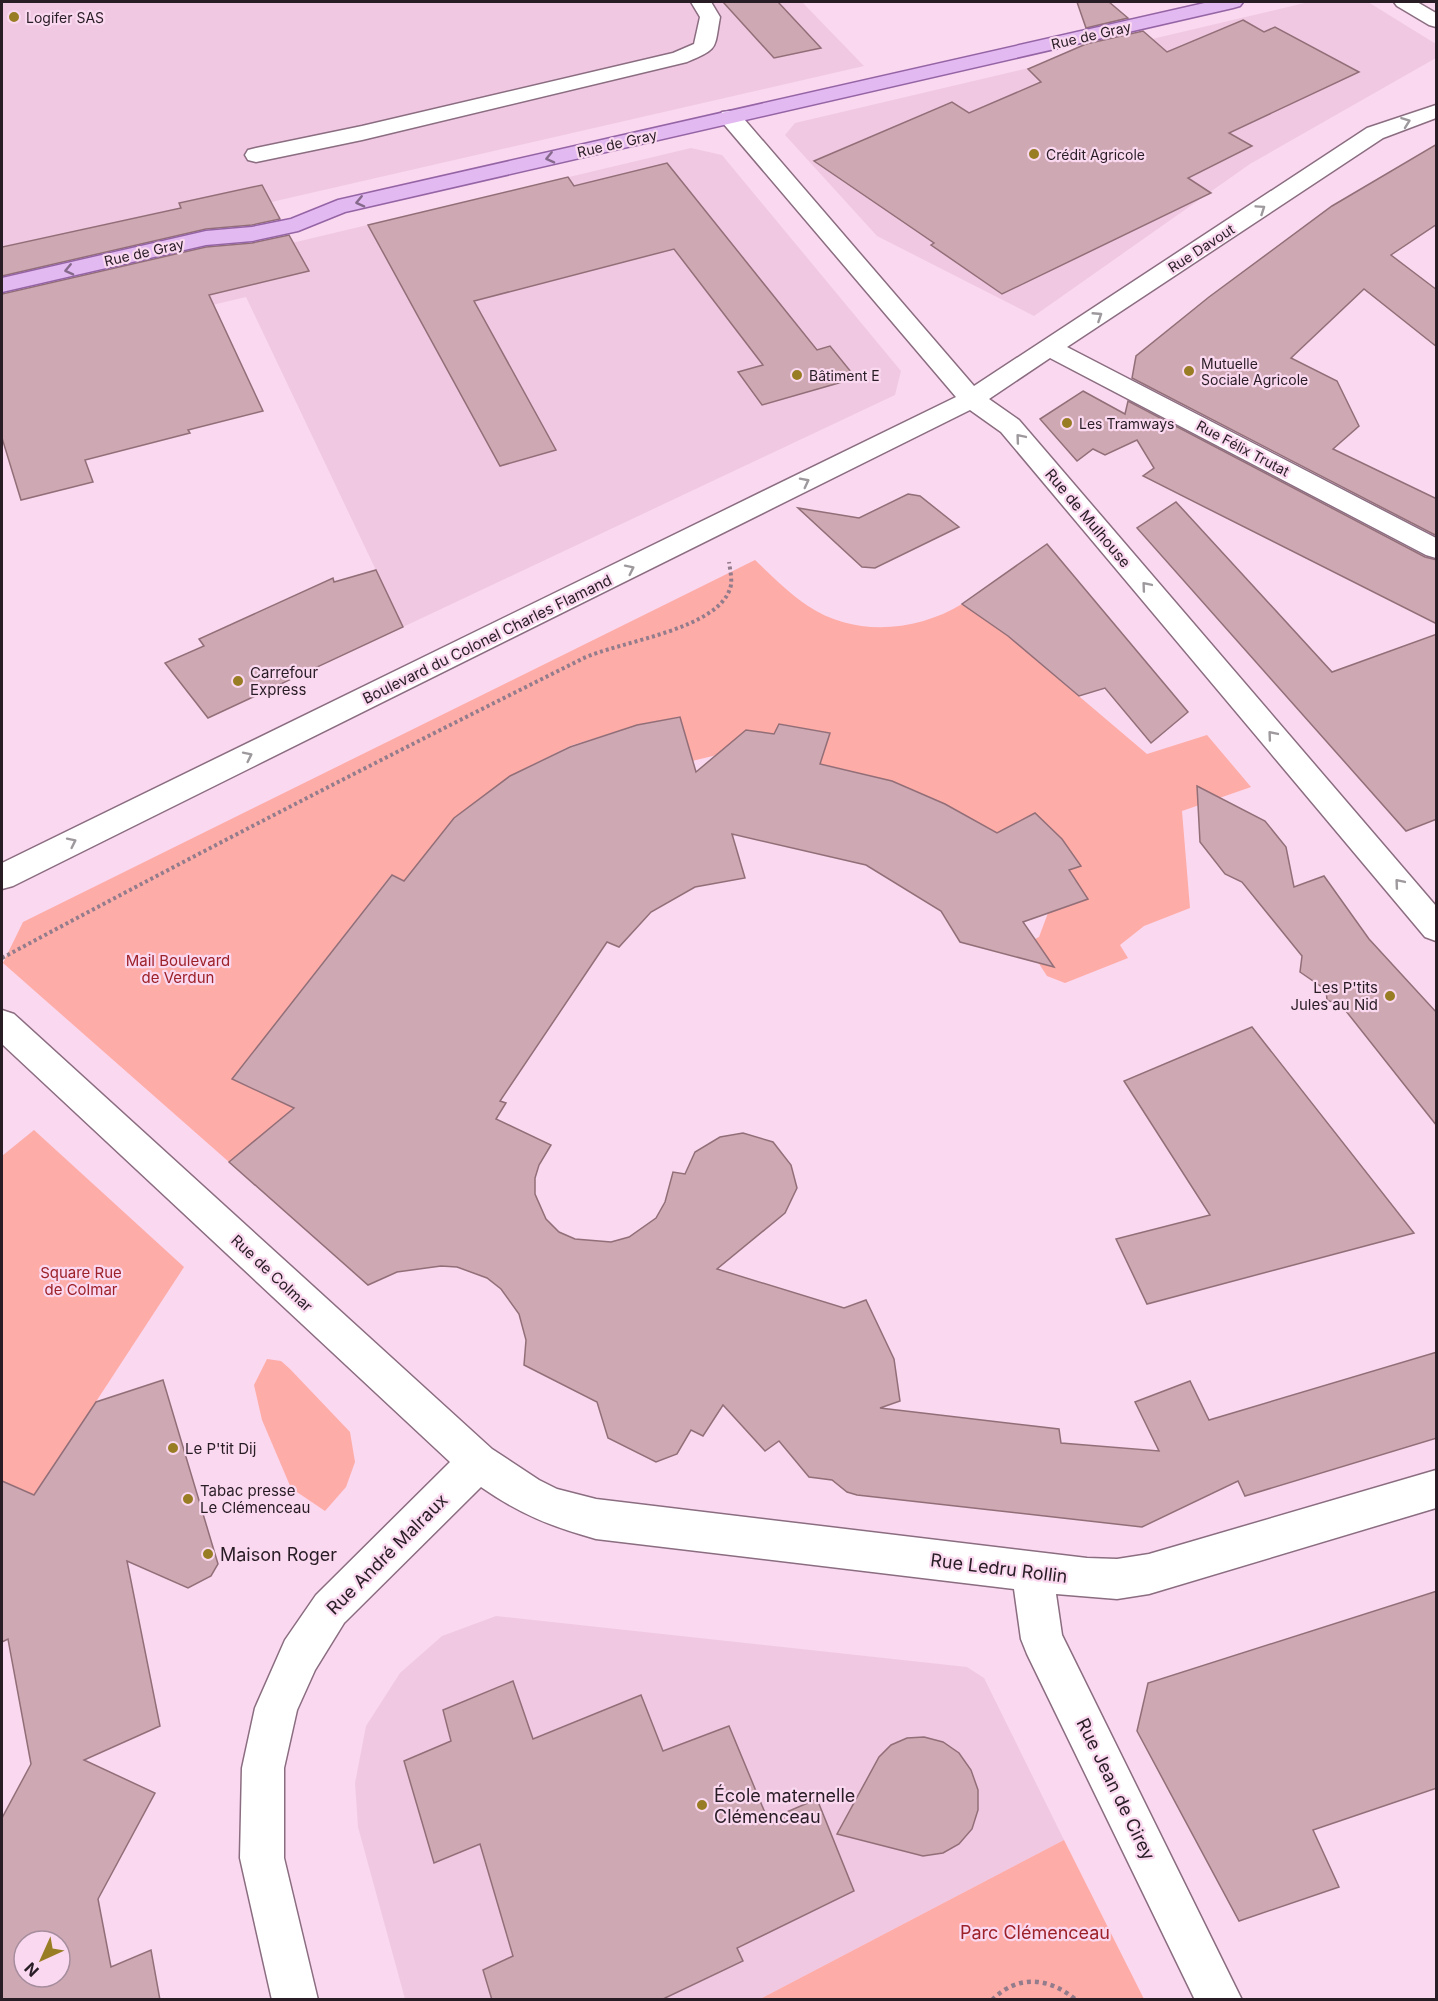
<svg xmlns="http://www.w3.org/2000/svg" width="1438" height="2001" font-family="Inter,sans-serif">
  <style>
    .built { fill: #f0c8e2 }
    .green { fill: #feaca7 }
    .building { fill: #cea8b2; stroke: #926f78; stroke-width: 1.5; fill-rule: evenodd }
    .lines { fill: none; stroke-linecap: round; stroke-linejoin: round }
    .minor-casing { stroke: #8b6d81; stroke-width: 3 }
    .major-casing { stroke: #9564a5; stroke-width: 3 }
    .path-far1 { stroke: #937c8c; stroke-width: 4; stroke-dasharray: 3 3; stroke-linecap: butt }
    .path { stroke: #937c8c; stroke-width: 4.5; stroke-dasharray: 4 4; stroke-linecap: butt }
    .minor { fill: #fff; fill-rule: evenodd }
    .major { fill: #e3b9f2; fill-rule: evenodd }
    .oneway { stroke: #9e999d }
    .oneway2 { stroke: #866a8c }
    .poi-dot { fill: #997d25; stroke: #fad8ef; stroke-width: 2 }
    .labels { text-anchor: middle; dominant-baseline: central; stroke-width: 4.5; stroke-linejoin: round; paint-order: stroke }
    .far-poi-label { font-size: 14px; fill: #281c25; stroke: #fad8ef; text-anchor: start }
    .far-street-label { font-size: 14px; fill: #281c25; stroke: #fad8ef }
    .street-label { font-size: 15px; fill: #281c25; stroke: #fad8ef }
    .poi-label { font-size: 15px; fill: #281c25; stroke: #fad8ef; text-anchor: start }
    .park-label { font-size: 15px; fill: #9d2129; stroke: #fad8ef }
    .near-poi-label { font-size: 18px; fill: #281c25; stroke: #fad8ef; text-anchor: start }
    .near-street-label { font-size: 18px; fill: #281c25; stroke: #fad8ef }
    .near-park-label { font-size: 18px; fill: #9d2129; stroke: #fad8ef }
  </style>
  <rect width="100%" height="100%" fill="#fad8ef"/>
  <!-- built -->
  <g class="built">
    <path d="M 2,2 L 802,2 L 864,66 L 2,264 Z"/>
    <path d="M 1309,2 L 1368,2 L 1436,44 L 1436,58 L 1250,164 L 1034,316 L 877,236 L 785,135 L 795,123 Z"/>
    <path d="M 691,148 L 722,155 L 901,371 L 895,395 L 403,627 L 246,297 L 158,318 L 141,279 Z"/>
    <path d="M 496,1616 L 967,1667 L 984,1678 L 1064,1840 L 760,1999 L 405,1999 L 358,1827 L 355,1783 L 366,1726 L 400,1673 L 442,1636 Z"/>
  </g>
  <!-- green -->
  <g class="green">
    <path d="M 755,560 C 772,576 789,593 808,606 C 854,637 916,632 962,604 L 1008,636 L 1147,754 L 1207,735 L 1251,787 L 1182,811 L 1190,908 L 1144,926 L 1120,945 L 1128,958 L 1065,983 L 1047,976 L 1034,956 L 1039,946 L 1035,939 L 1039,937 L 1048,913 L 1088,899 L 1069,870 L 1080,866 L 1062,839 L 1035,813 L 997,833 L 945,804 L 892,781 L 820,764 L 830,733 L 779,724 L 771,742 L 692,761 L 637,725 L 570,746 L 510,776 L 454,818 L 404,881 L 391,875 L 232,1079 L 294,1108 L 229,1162 L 3,963 L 23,922 Z"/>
    <path d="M 34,1130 L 184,1267 L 35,1495 L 2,1481 L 2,1156 Z"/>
    <path d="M 267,1359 L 281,1361 L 290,1369 L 350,1432 L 355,1462 L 346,1487 L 325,1511 L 291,1488 L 262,1420 L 254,1385 Z"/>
    <path d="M 1064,1840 L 1144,1999 L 760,1999 Z"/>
  </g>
  <!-- building -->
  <g class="building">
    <path d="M 723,2 L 778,2 L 821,48 L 774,58 Z"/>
    <path d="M 1077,2 L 1109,2 L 1128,18 L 1086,28 Z"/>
    <path d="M 1243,20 L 1264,32 L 1275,27 L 1359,72 L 1229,133 L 1252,146 L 1188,178 L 1211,193 L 1002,294 L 931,245 L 934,243 L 814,161 L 952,102 L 969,113 L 1041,82 L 1028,69 L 1086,44 L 1143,31 L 1167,52 Z"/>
    <path d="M 1437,144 L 1437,224 L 1391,255 L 1437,290 L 1437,347 L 1364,289 L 1291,358 L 1337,381 L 1359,426 L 1333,449 L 1437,499 L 1437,536 L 1132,378 L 1136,356 L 1209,297 L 1332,206 Z"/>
    <path d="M 667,163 L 817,350 L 830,346 L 856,378 L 762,405 L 738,372 L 763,365 L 674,249 L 474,301 L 556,450 L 500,466 L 368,225 L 568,177 L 574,186 Z"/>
    <path d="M 262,185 L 280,219 L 252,225 L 206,229 L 2,276 L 2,247 L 181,208 L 179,203 Z"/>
    <path d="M 289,235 L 309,271 L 209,295 L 263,411 L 188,430 L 190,433 L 85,460 L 93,482 L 21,500 L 2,438 L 2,294 L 206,247 L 252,243 Z"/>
    <path d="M 1083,391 L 1125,414 L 1128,401 L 1425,557 L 1437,560 L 1437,624 L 1143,476 L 1154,468 L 1137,440 L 1105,455 L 1093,449 L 1077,461 L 1040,419 Z"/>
    <path d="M 908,494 L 920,496 L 959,527 L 875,568 L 862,567 L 798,508 L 859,518 Z"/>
    <path d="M 1176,502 L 1332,672 L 1437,634 L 1437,819 L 1406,831 L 1137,528 Z"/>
    <path d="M 1047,544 L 1188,712 L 1151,743 L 1105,688 L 1079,696 L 1008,636 L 962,604 Z"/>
    <path d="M 376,570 L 403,627 L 208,718 L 165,663 L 204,646 L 199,639 L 333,578 L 334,582 Z"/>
    <path d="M 680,717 L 696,772 L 746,730 L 774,734 L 779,724 L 830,733 L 820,764 L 892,781 L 945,804 L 997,833 L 1035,813 L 1062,839 L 1081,866 L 1069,870 L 1088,899 L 1023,922 L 1054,967 L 960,942 L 941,911 L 866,865 L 732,834 L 745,878 L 695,887 L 651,912 L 619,947 L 607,942 L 500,1101 L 506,1103 L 496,1119 L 551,1145 L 539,1165 L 535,1178 L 535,1194 L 546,1219 L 559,1232 L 575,1239 L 611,1242 L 629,1237 L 656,1218 L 665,1202 L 673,1172 L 685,1174 L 695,1152 L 720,1137 L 743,1133 L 773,1142 L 791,1165 L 797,1188 L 785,1213 L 717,1269 L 844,1308 L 866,1300 L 894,1359 L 900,1401 L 880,1408 L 1059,1429 L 1061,1443 L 1159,1451 L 1135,1402 L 1190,1381 L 1209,1420 L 1437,1352 L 1437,1438 L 1245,1496 L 1238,1481 L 1142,1527 L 857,1495 L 847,1492 L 832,1480 L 809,1477 L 779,1441 L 765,1451 L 723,1405 L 703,1436 L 691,1430 L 677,1454 L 656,1462 L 608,1438 L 597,1402 L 524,1365 L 526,1340 L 519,1314 L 501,1289 L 487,1278 L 457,1267 L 441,1266 L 397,1272 L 368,1285 L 229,1162 L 294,1108 L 232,1079 L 392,875 L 404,881 L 454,818 L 510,776 L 570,747 L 637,725 Z"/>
    <path d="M 1197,786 L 1265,821 L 1286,847 L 1294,887 L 1324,876 L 1369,939 L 1437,1013 L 1437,1126 L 1342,1006 L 1327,1000 L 1326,990 L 1300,972 L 1302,956 L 1242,882 L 1225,874 L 1200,842 Z"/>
    <path d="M 1252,1027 L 1414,1233 L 1147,1304 L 1116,1239 L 1210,1215 L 1124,1081 Z"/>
    <path d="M 163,1380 L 218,1564 L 211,1576 L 188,1588 L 127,1561 L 160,1726 L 84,1760 L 155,1793 L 98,1899 L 111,1967 L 151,1950 L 160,2000 L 2,2000 L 2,1818 L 31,1764 L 8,1639 L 2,1642 L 2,1481 L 34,1495 L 96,1402 ZM 24,1941 L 60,1941 L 60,1977 L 24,1977 Z"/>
    <path d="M 1437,1591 L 1437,1788 L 1313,1830 L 1339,1887 L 1239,1921 L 1137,1731 L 1148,1683 Z"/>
    <path d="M 513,1681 L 533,1739 L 641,1695 L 663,1751 L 729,1726 L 768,1820 L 817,1799 L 854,1891 L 737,1948 L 743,1961 L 661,2000 L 492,2000 L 483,1970 L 513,1956 L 480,1844 L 434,1863 L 404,1761 L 451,1741 L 443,1710 Z"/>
    <path d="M 924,1737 L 943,1742 L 959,1753 L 971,1770 L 978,1790 L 978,1810 L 972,1829 L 959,1844 L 943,1853 L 923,1856 L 837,1834 L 879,1757 L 891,1745 L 907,1738 Z"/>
  </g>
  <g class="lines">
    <!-- minor casing -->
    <g class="minor-casing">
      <g id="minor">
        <path d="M 691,2 L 711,2 L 720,17 C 714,50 719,48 687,62 L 362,140 L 256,162 L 248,160 L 245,155 L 248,150 L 256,148 L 362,126 L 673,53 L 694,44 L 700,17 Z"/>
        <path d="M 1394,2 L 1417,2 L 1436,13 L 1436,27 L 1429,25 L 1397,6 Z"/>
        <path d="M 1436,105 L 1436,118 L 1383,138 L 1067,347 L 1436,538 L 1436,558 L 1426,555 L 1050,358 L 989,399 L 1019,420 L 1436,906 L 1436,941 L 1425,937 L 1001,432 L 970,410 L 13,886 L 2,889 L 2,863 L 956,397 L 722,122 L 719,117 L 722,112 L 730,111 L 738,112 L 974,386 L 1367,128 Z"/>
        <path d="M 2,1010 L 14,1014 L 492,1449 L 539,1480 L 557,1489 L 596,1499 L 1087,1558 L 1117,1559 L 1149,1554 L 1436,1470 L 1436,1508 L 1149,1594 L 1117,1599 L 1056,1594 L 1062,1635 L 1242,2000 L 1195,2000 L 1027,1654 L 1021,1639 L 1014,1589 L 596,1539 C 550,1526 520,1514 481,1487 L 344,1623 L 315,1670 L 297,1710 L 284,1768 L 284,1858 L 318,2000 L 272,2000 L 240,1858 L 242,1768 L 255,1708 L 285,1640 L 316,1595 L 450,1462 L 2,1044 Z"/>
      </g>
    </g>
    <!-- major casing -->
    <g class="major-casing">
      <path id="major" d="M 1209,2 L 1243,2 L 1240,6 L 1233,8 L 345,212 L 298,231 L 252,241 L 206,245 L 2,292 L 2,278 L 206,231 L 252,227 L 291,219 L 338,200 Z"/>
    </g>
    <!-- path-far1 -->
    <path class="path-far1" d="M 2,958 C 194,855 387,756 582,659 C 618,641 722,630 731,585 C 732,578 730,569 729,562"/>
    <!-- path -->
    <path class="path" d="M 992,2000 C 1018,1974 1049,1977 1076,2000"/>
    <!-- minor -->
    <use href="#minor" class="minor"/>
    <!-- major -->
    <use href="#major" class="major"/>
  </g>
  <!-- one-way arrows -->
  <defs><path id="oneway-chevron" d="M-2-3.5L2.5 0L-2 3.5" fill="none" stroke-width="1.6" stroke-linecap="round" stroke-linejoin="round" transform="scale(1.5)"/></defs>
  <g class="oneway">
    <use href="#oneway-chevron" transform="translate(1406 122) rotate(-20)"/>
    <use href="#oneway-chevron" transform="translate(1261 209) rotate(-34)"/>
    <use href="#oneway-chevron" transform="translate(1098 316) rotate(-33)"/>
    <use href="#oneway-chevron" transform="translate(1020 438) rotate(-130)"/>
    <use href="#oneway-chevron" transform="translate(805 482) rotate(-27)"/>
    <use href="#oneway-chevron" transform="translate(630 569) rotate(-26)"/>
    <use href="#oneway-chevron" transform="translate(1146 586) rotate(-130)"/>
    <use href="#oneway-chevron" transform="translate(1272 735) rotate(-130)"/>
    <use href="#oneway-chevron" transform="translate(248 756) rotate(-26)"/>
    <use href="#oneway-chevron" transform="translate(72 842) rotate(-26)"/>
    <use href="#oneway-chevron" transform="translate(1399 883) rotate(-130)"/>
  </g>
  <g class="oneway2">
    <use href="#oneway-chevron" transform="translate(550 158) rotate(167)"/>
    <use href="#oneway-chevron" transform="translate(360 202) rotate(167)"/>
    <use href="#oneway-chevron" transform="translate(69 270) rotate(167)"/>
  </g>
  <!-- markers -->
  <g class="poi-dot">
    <circle cx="14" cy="17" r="6"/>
    <circle cx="1034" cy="154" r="6"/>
    <circle cx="1189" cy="371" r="6"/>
    <circle cx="797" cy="375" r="6"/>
    <circle cx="1067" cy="423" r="6"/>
    <circle cx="238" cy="681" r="6"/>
    <circle cx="1390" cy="996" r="6"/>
    <circle cx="173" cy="1448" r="6"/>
    <circle cx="188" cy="1499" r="6"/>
    <circle cx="208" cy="1554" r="6"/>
    <circle cx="702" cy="1805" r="6"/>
  </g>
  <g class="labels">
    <!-- far-poi labels -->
    <g class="far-poi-label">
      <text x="26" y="17">Logifer SAS</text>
      <text x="1046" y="154">Crédit Agricole</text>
      <text x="1201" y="363">Mutuelle<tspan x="1201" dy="16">Sociale Agricole</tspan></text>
      <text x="809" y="375">Bâtiment E</text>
      <text x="1079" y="423">Les Tramways</text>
    </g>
    <!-- far-street labels -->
    <g class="far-street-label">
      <text transform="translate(1091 35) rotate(-13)">Rue de Gray</text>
      <text transform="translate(617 143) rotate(-13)">Rue de Gray</text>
      <text transform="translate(1201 248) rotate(-33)">Rue Davout</text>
      <text transform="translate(144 252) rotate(-13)">Rue de Gray</text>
      <text transform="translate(1243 448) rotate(28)">Rue Félix Trutat</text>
    </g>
    <!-- street labels -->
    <g class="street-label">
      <text transform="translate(1088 518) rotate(50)">Rue de Mulhouse</text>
      <text transform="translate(487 639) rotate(-26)">Boulevard du Colonel Charles Flamand</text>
      <text transform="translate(272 1273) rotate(43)">Rue de Colmar</text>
    </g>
    <!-- poi labels -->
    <g class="poi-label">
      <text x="250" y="672">Carrefour<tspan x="250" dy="17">Express</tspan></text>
      <text x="1378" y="987" text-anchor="end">Les P'tits<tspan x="1378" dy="17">Jules au Nid</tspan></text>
      <text x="185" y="1448">Le P'tit Dij</text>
      <text x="200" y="1490">Tabac presse<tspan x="200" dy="17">Le Clémenceau</tspan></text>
    </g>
    <!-- park labels -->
    <g class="park-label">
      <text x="178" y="960">Mail Boulevard<tspan x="178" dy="17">de Verdun</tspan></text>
      <text x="81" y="1272">Square Rue<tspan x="81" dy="17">de Colmar</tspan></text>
    </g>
    <!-- near-poi labels -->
    <g class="near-poi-label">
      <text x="220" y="1554">Maison Roger</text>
      <text x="714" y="1795">École maternelle<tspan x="714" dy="21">Clémenceau</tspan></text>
    </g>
    <!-- near-street labels -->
    <g class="near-street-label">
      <text transform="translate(387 1554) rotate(-45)">Rue André Malraux</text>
      <text transform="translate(999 1568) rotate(7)">Rue Ledru Rollin</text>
      <text transform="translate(1116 1789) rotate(64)">Rue Jean de Cirey</text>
    </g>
    <!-- near-park labels -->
    <g class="near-park-label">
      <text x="1035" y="1932">Parc Clémenceau</text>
    </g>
  </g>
  <!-- border -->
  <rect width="1438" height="2001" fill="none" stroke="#281c25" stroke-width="6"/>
  <!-- north arrow -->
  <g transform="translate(42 1959) rotate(225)"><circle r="28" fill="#fad8ef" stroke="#a68d9e" stroke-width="1.5"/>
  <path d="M0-4.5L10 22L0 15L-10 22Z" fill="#997d25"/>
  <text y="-9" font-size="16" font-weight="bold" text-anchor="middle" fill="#281c25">N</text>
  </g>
</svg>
